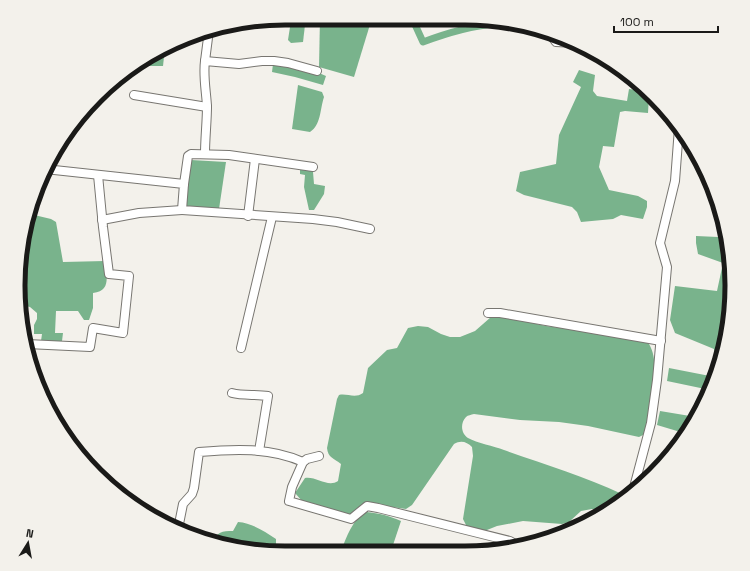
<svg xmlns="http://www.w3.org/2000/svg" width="750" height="571" font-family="'Space Grotesk',sans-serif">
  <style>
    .water { fill: #79b38c }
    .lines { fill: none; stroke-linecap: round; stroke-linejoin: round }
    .canal { stroke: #79b38c; stroke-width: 7 }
    .street-casing { stroke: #787671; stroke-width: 10 }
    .street { stroke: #fff; stroke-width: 8 }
    .rim { fill: none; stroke: #1a1a18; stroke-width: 5 }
  </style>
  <rect width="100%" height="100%" fill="#f3f1eb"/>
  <!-- water -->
  <g class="water">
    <path d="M 320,18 L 372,18 L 354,77 L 319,67 Z"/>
    <path d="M 305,25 L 303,42 L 291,43 L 288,40 L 290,27 Z"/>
    <path d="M 165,48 L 163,66 L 137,66 L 152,54 Z"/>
    <path d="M 273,64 L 319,73 L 326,76 L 323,85 L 295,77 L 272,72 Z"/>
    <path d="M 579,70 L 595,75 L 593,91 L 597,96 L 627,101 L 629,89 L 644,91 L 649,96 L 648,113 L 625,111 L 620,112 L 614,147 L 603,146 L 599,167 L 609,190 L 638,196 L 647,201 L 647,207 L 643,219 L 621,215 L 613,219 L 581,222 L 577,212 L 572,207 L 524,195 L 516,191 L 520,172 L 556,164 L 559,135 L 581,87 L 573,82 Z"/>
    <path d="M 298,85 L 322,92 L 324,97 C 320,109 321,125 310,132 L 292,129 Z"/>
    <path d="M 191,160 L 226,162 L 219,209 L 185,207 Z"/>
    <path d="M 300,168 L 310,169 L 313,172 L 314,184 L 325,186 L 324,194 L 314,210 L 309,210 L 304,187 L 305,175 L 300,174 Z"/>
    <path d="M 30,214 L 51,219 L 56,222 L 63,262 L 105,261 C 106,275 112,291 93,293 L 93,308 L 89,320 L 84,320 L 78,311 L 56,311 L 55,333 L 63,333 L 62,341 L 52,342 L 41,341 L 42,334 L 34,334 L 34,325 L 37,319 L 37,313 L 30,307 L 26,306 L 27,270 L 23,257 L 22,257 L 23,233 Z"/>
    <path d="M 725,228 L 732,285 L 727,337 L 712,388 L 710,390 L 667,381 L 669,368 L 715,377 L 716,365 L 714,349 L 675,333 L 670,320 L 675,286 L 717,291 L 723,263 L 698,254 L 696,243 L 696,236 L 718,237 L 725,231 Z"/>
    <path d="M 491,317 L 504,317 L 546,326 L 641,339 C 644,341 647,342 649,344 C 662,365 650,411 645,434 L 639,437 L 588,426 L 559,422 L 520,420 L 474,414 C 471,415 468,415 466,417 C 460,423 461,434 468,438 C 477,443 494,446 504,450 C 543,464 584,476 622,494 L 625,498 L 613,508 L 604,512 L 592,509 L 581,511 L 569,522 L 562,524 L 523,521 L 497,526 L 482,532 L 467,527 L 463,519 L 473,456 L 472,447 C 467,442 461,440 454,444 L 412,505 L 406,509 L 371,504 L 353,515 L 345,515 L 302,501 L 295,493 L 305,478 C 316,476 328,488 338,481 L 341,464 C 334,458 328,458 327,448 L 337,399 L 339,395 C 347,393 355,399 363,393 L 368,368 L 387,350 L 397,348 L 408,328 L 418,326 L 428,327 L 441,334 L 450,337 L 460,337 L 475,331 Z"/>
    <path d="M 660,411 L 696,417 L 687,434 L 657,425 Z"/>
    <path d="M 366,512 C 379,513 390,516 401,521 L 391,551 L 341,551 C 347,536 352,520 366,512 Z"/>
    <path d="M 238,522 C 252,523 264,531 276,539 L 276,551 L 250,551 L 212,542 C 217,532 222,531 233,531 Z"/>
  </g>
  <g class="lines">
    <!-- canal -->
    <path class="canal" d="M 412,18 L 423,42 C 447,33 469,26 495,24 C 509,23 519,32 534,27"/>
    <!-- street casing -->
    <g class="street-casing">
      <g id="street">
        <path d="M 553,38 L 556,42 L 575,43"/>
        <path d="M 205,61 L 209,30"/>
        <path d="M 134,95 L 207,107"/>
        <path d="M 205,154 C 205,138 207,121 207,106 C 206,90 203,76 205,61 L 239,64 L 262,61 L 274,61 L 288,63 L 317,71"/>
        <path d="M 45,169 L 184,184 L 182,210 L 313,219 L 337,222 L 370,229"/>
        <path d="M 184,184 L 188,156 L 191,154 L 229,155 L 313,167"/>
        <path d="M 248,216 L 255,159"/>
        <path d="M 102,220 L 139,213 L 182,210"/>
        <path d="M 488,313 L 500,313 L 661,341"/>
        <path d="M 27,344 L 90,347 L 93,328 L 123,333 L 129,276 L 109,274 L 103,227 L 98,175"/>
        <path d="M 241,348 L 272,217"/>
        <path d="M 232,393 C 243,396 256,394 268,396 L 259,451"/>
        <path d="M 303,462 L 307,459 L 319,456"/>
        <path d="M 633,491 L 651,423 L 657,380 L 667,267 L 660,243 L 675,181 L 679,128"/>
        <path d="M 178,529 L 183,504 L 192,494 L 194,488 L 199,452 C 233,449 271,447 303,462 L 292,487 L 289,501 L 351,519 L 367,506 L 378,508 L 510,541 L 519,546"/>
      </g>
    </g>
    <!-- street -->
    <use href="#street" class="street"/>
  </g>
  <!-- crop -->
  <path d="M0 0H750V571H0ZM285 25H465A260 260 0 0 1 725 285V286A260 260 0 0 1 465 546H285A260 260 0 0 1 25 286V285A260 260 0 0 1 285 25Z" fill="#f3f1eb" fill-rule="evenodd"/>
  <path class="rim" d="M285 25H465A260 260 0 0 1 725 285V286A260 260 0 0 1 465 546H285A260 260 0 0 1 25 286V285A260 260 0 0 1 285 25Z"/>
  <!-- north arrow -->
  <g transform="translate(28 543) rotate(11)" stroke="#f3f1eb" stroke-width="3" paint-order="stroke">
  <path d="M0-3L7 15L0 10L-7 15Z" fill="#1a1a18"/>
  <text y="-6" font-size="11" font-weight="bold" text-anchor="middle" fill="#1a1a18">N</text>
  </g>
  <!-- scale -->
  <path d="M614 26v6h104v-6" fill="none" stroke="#1a1a18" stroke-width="2"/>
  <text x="620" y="26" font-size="12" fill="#1a1a18" stroke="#f3f1eb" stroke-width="3" paint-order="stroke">100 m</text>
</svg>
